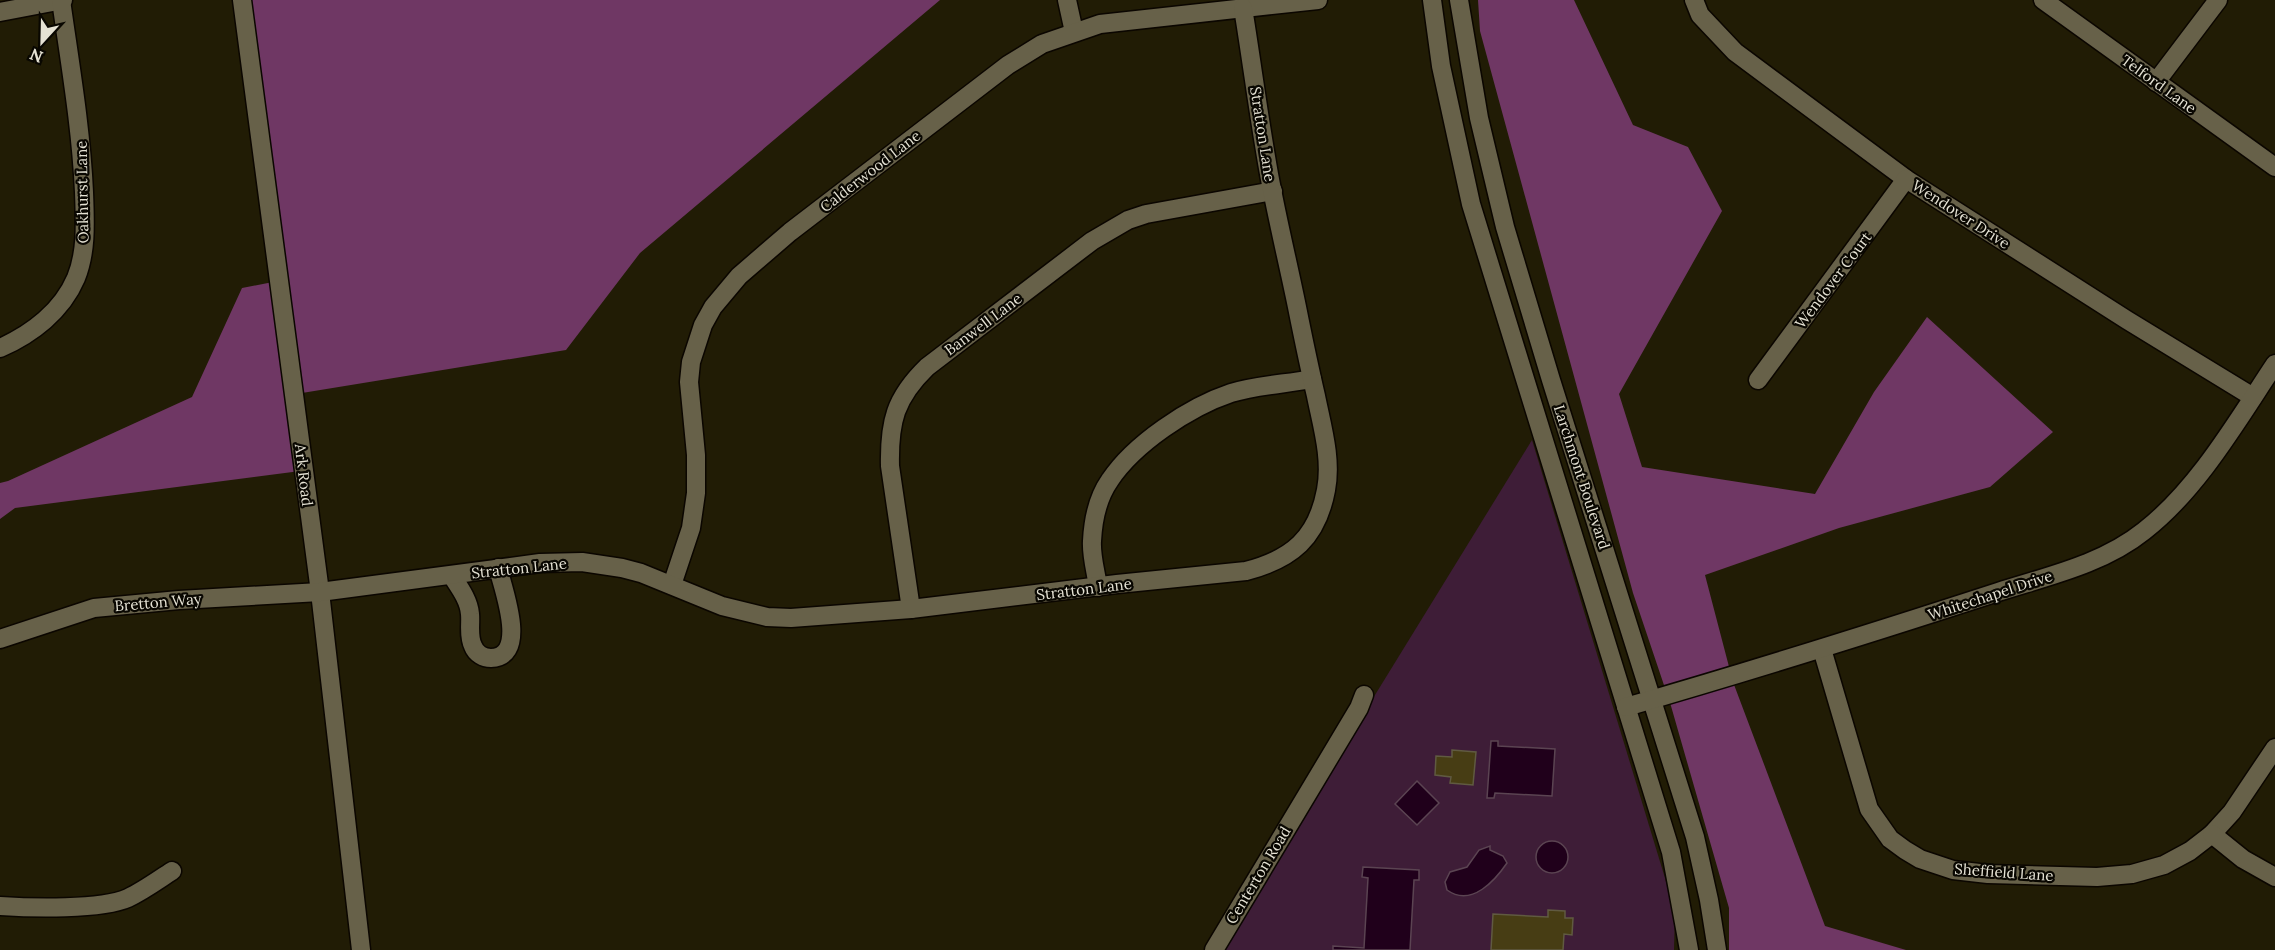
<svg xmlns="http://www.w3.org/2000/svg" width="2275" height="950" font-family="Lora,serif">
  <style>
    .green { fill: #3e1d37 }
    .forest { fill: #6f3764 }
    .water { fill: #20001b; stroke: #5b4452; stroke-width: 1.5 }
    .building { fill: #473d14; stroke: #605a41; stroke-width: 1.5 }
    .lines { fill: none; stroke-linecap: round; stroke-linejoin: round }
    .minor-casing { stroke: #0b0600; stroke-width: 21 }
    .minor { stroke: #676149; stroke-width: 18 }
    .labels { text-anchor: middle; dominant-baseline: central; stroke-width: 4.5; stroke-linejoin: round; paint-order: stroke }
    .street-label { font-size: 15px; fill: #e5e2d4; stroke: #090701 }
  </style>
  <rect width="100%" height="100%" fill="#211c05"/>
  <!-- green -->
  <path class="green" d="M 1532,440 L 1675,911 L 1674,950 L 1218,950 Z"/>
  <!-- forest -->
  <g class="forest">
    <path d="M 251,0 L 940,0 L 640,253 L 566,350 L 302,393 L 308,470 L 15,508 L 0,519 L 0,483 L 8,481 L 192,397 L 242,288 L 278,281 Z"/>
    <path d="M 1478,0 L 1574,0 L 1633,125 L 1688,147 L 1722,211 L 1619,394 L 1642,467 L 1815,494 L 1874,392 L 1927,317 L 2053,432 L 1990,487 L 1839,528 L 1705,575 L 1733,682 L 1825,926 L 1906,950 L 1729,950 L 1729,908 L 1671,706 L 1633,593 L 1480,31 Z"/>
  </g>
  <!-- water -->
  <g class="water">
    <path d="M 1491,741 L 1498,741 L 1498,746 L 1555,749 L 1552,796 L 1495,793 L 1494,798 L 1487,798 Z"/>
    <path d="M 1417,781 L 1439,803 L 1417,825 L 1395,804 Z"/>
    <circle cx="1552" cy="857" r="16"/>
    <path d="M 1490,846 L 1490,850 L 1503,856 L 1507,863 C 1496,879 1472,908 1447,890 L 1445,882 L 1450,872 L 1467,867 L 1479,850 Z"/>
    <path d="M 1363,867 L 1419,870 L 1419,880 L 1414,880 L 1410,950 L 1333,950 L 1333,946 L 1364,948 L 1368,878 L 1362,877 Z"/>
  </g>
  <!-- building -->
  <g class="building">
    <path d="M 1452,750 L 1476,752 L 1473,785 L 1450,783 L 1451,777 L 1435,775 L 1436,756 L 1452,757 Z"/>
    <path d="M 1548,910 L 1565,911 L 1565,918 L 1573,918 L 1572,935 L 1564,934 L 1563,950 L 1491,950 L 1493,914 L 1548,917 Z"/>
  </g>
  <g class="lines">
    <!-- minor casing -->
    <g class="minor-casing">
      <g id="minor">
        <path d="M 242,0 L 320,592 L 361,950"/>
        <path d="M 1067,0 L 1074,32"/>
        <path d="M 1432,0 L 1441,66 L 1471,204 L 1671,852 L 1689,950"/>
        <path d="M 1459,0 L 1479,118 L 1505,227 L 1551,380 L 1695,837 L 1709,900 L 1717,950"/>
        <path d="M 1694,0 L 1700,15 L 1735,52 L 1906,179 L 2127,320 L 2253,397"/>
        <path d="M 2043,0 L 2275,167"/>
        <path d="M 0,12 L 63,0"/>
        <path d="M 2156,82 L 2218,0"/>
        <path d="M 0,348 C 32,334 62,311 76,278 C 87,251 85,221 84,192 C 81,127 70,64 61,0"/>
        <path d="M 1758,380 L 1906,179"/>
        <path d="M 452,576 C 459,587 469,600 470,614 C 471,624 468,636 473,646 C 476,654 484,658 491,658 C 529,657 503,589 498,568"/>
        <path d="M 672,585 L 691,528 L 696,493 L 696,455 L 689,382 L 691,362 L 703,325 L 713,307 L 739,276 L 790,232 L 1008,65 L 1042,44 L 1100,24 L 1318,0"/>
        <path d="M 1098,587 C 1096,572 1091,556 1092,541 C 1093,521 1098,497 1110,480 C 1134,444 1189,407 1231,393 C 1256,385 1286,384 1312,379"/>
        <path d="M 911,609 L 890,466 C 889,422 895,398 927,367 L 1092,241 L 1128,220 L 1146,214 L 1273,191"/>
        <path d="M 0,639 L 94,608 L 179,600 L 320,592 L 540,563 L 582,562 L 622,568 L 641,573 L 722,606 L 767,617 L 791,618 L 911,609 L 1117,584 L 1246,571 C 1292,559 1317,538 1326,490 C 1332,459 1322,426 1316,396 C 1309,366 1303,337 1297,307 C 1288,263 1277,218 1269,174 C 1259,119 1252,63 1243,8"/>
        <path d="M 1822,649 L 1869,809 L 1890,839 L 1905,850 L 1920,859 L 1953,870 L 1988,874 L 2097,877 L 2132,874 L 2164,865 L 2190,851 L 2212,834 L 2232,812 L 2275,748"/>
        <path d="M 1626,707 C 1751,671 1875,632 1998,592 C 2048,576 2103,564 2144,531 C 2198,489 2237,421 2275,364"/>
        <path d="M 2212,834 L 2243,859 L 2275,877"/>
        <path d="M 0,906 C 31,908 101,910 128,898 C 143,891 158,880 172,871"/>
        <path d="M 1214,950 L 1359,708 L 1364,695"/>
      </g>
    </g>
    <!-- minor -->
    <use href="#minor" class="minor"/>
  </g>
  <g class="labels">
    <!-- street labels -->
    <g class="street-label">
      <text transform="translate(2159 84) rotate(36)">Telford Lane</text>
      <text transform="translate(1263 134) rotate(81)">Stratton Lane</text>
      <text transform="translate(870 171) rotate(-38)">Calderwood Lane</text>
      <text transform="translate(82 192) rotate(-91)">Oakhurst Lane</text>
      <text transform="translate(1961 214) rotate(33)">Wendover Drive</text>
      <text transform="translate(1833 280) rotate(-53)">Wendover Court</text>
      <text transform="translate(983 324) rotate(-37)">Banwell Lane</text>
      <text transform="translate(304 475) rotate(83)">Ark Road</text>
      <text transform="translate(1582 477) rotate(72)">Larchmont Boulevard</text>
      <text transform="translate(519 568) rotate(-6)">Stratton Lane</text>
      <text transform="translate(1084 589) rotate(-7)">Stratton Lane</text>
      <text transform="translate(1990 595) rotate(-18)">Whitechapel Drive</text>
      <text transform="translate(158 602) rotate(-5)">Bretton Way</text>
      <text transform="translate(2004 872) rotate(4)">Sheffield Lane</text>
      <text transform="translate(1258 875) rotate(-59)">Centerton Road</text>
    </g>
  </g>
  <!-- north arrow -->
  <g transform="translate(42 42) rotate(202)" stroke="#090701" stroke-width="4.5" paint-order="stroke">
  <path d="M0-4.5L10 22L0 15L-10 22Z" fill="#e5e2d4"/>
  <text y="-9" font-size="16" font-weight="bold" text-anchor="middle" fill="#e5e2d4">N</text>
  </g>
</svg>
